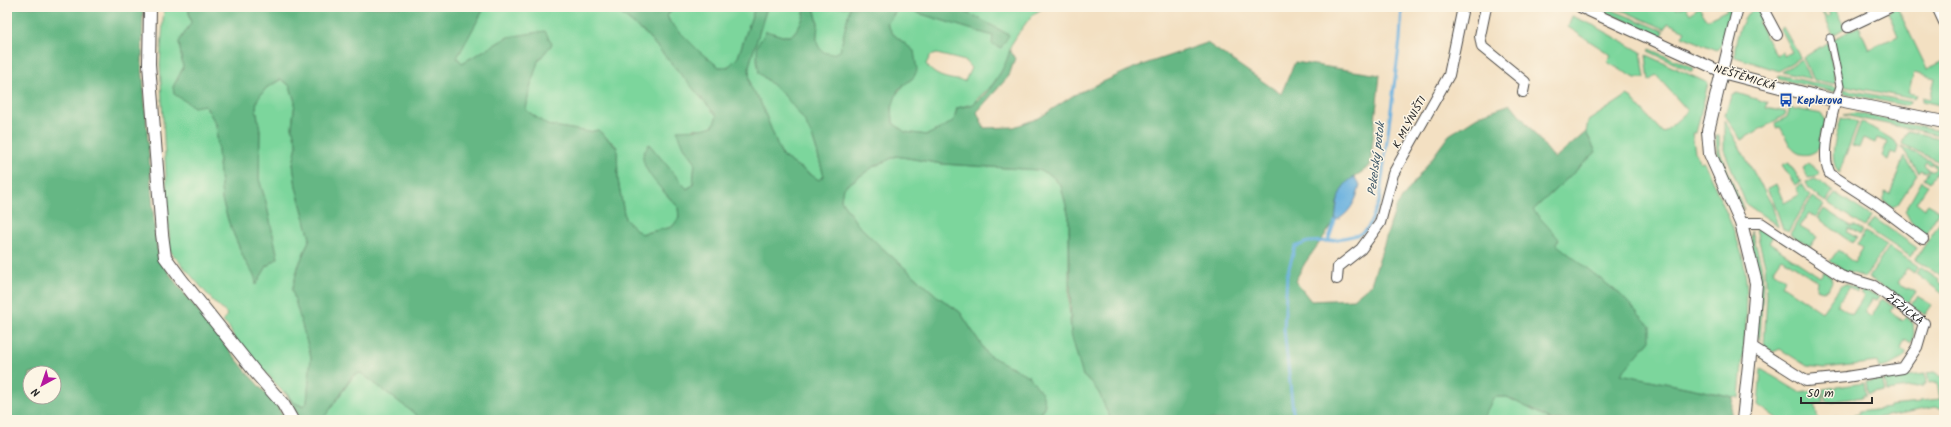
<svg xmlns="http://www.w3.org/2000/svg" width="1951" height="427" font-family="Kalam,sans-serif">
	<rect width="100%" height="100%" fill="#fcf5e5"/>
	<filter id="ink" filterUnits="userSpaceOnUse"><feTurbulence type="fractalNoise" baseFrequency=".025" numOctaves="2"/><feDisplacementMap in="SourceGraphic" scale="8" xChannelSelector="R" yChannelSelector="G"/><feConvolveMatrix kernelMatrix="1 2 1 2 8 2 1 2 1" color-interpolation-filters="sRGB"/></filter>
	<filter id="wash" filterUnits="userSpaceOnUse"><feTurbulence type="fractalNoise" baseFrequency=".012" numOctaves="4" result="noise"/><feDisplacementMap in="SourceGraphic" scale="16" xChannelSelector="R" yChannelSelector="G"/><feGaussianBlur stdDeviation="0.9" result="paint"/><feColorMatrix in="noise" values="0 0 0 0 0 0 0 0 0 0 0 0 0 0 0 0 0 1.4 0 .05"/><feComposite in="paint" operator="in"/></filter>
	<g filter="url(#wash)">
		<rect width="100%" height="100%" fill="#f3e0c2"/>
		<g fill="#7cd69c" stroke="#548064" fill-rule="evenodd">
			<polygon points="164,7 188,7 191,23 179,42 183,68 173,87 205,105 216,124 222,200 229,223 245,261 255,277 256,284 267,266 278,258 266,202 259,179 260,130 256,108 257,100 266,88 282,79 290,86 295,102 292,127 297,145 293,164 296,187 310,238 298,267 311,357 307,403 302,406 293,402 235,340 229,327 223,322 227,314 214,302 170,251 160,64"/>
			<polygon points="485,7 612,7 646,34 717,116 713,126 702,129 693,128 684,147 695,161 693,185 686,189 649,144 660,188 678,207 679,218 672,227 640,234 625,219 618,180 617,147 598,130 589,132 547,125 526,110 529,91 538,61 552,44 508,37 462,63 457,57"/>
			<path d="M674 7H755L738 57C733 63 728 69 719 67 706 63 680 33 670 22L667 16Z"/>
			<path d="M767 7H805C805 18 798 29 791 36H782L773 33 759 73C775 87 794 102 805 120 814 137 818 157 824 176L819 180 782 156 760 101 750 86 749 66Z"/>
			<path d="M814 7H850L840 52C831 56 819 54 817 42 816 36 818 29 818 23 817 18 815 12 814 7Z"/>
			<path d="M899 7 993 36 1009 35 980 19 954 7H1046L1047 9 1045 7 1032 15 1020 31 1011 45 1006 65 992 85 972 104 957 108 954 120 944 127 927 135 905 132 893 123C891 98 894 93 914 77V51L893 34 887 24ZM937 54 965 61 971 68 965 81C949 79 935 78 926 64L930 56Z"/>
			<polygon points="1594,7 1605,7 1664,31 1662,36"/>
			<path d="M1614 7H1675L1676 9 1686 7 1690 14 1699 7 1707 20 1727 10 1726 7H1731C1730 21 1727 40 1717 50L1682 36 1685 31 1668 23 1665 29Z"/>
			<path d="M1757 7 1764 18 1758 22 1776 55 1782 52 1784 56 1792 52 1780 29 1783 27 1800 57 1779 71 1735 57C1733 44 1743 11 1757 7Z"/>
			<polygon points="1826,7 1834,7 1845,28 1833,35 1822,12 1823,11 1827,17 1830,15"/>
			<polygon points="1897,7 1927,69 1944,61 1944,106 1922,101 1922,97 1930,99 1935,78 1914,73 1908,93 1917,95 1914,99 1842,85 1832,40 1859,26 1869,49 1898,36 1888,12"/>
			<polygon points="1572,16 1595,26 1641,52 1645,78 1635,78 1607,62 1611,55 1568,27"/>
			<polygon points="1828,42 1836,84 1814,80 1803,58"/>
			<polygon points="1650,49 1694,68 1692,72 1648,51"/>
			<path d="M1646 55 1708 83 1696 133H1692L1695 152 1700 163 1704 162C1717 193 1733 223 1742 255 1753 298 1742 354 1739 398L1620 374 1650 340 1621 295 1555 244 1533 210 1596 152 1586 132 1588 121 1628 95 1663 133 1688 111 1656 75 1649 81Z"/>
			<polygon points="1801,59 1811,79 1782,72"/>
			<polygon points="1779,75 1837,88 1836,92 1778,79"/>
			<polygon points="1844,89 1911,102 1907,106 1844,93"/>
			<polygon points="1737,93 1768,103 1766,108 1786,112 1785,115 1741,140 1725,115 1731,96"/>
			<path d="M1790 108 1822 114 1825 122V130L1821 129 1819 141 1823 143C1816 155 1801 160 1791 147 1787 141 1784 133 1780 127L1776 128 1775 123 1787 117Z"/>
			<polygon points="1856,113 1944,132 1944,136 1844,115"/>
			<path d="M1841 118 1858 122 1839 173C1827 158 1837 135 1841 118Z"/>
			<polygon points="1724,121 1725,121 1772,205 1778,226 1746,204 1724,150"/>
			<polygon points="1861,121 1895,141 1898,147 1896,154 1891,152 1888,160 1882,156 1887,142 1877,138 1875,143 1863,138 1859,148 1852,146"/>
			<polygon points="1907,131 1944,139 1944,164 1902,144"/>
			<path d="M1716 136H1719L1720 152 1744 210C1730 198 1715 154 1716 136Z"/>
			<polygon points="1901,146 1933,162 1931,165 1926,162 1924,165 1929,169 1926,172 1921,170 1919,173"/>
			<polygon points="896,156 942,164 1039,170 1052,176 1061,186 1069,217 1069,306 1071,334 1083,376 1092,383 1099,393 1111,420 1039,420 1045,404 1013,367 999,362 988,355 960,312 937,296 880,246 857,224 841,200 842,189 873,167"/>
			<polygon points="1904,156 1917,175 1898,204 1892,208 1884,201 1884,192 1890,194"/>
			<polygon points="1789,162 1801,182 1795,185 1782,165"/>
			<polygon points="1809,163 1820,173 1816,177 1808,178 1803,168"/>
			<polygon points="1934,163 1944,169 1944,179 1936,173 1930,182 1924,178 1930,169 1933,171 1936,168 1933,165"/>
			<path d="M1815 179 1833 191 1826 202C1818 197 1809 192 1806 182Z"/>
			<polygon points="1922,181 1928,185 1916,203 1924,209 1928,204 1940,211 1925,234 1911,222 1905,211"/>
			<polygon points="1776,184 1784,203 1799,195 1796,188 1802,184 1810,196 1788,232 1783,229 1774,203 1767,189"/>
			<polygon points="1835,193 1871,216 1865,227 1828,203"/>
			<polygon points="1812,197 1824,205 1816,217 1809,213 1800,227 1817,237 1810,247 1790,234"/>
			<polygon points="1824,209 1851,226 1855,226 1863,231 1860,235 1849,228 1847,232 1857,238 1854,242 1845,238 1818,218"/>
			<polygon points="1944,216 1944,278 1915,260"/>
			<polygon points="1874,218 1917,248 1911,257 1867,228"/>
			<path d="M1756 229 1773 236 1769 243 1820 277 1824 271 1831 277 1832 282 1828 289 1823 291 1816 289 1817 281 1782 258 1773 271 1785 279 1781 285 1822 312 1840 287 1845 284 1858 288 1857 292 1849 287 1837 305 1852 315 1864 296 1860 293 1862 290 1879 296 1876 300 1873 298 1864 312 1871 317 1880 303 1878 302 1882 299 1894 307 1891 311 1902 321 1906 317 1913 323 1914 334 1911 344 1905 340 1901 349 1906 353C1899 363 1891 366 1879 368L1877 362 1825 368 1807 366 1780 349 1773 352 1764 346 1767 295 1765 265Z"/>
			<polygon points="1752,231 1761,264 1763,282 1760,342 1756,331 1751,238"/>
			<polygon points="1865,232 1887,245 1865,277 1845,271 1830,261 1838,250 1854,263 1863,248 1858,244"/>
			<polygon points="1889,247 1918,266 1914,273 1907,268 1898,283 1916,292 1908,303 1868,278"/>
			<polygon points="1920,267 1939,280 1938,282 1944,286 1943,294 1916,274"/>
			<polygon points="1917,296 1932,305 1925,315 1911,305"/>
			<polygon points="1761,369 1799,392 1821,389 1824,403 1815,404 1818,420 1779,420 1758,405"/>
			<polygon points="1934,372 1944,378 1944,411 1936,407 1866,420 1826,420 1838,416 1839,418 1859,414 1859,412 1889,408 1889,406 1920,403 1920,401 1940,399 1937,382 1929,383 1927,373"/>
			<polygon points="361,373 422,419 423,420 321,420 327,414 354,375"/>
			<polygon points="1925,374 1926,384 1923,384 1923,386 1886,391 1884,379"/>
			<polygon points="1881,379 1884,391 1868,394 1866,382"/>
			<polygon points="1864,383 1866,395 1862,395 1863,397 1826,402 1823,389"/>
			<polygon points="1494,397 1507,397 1552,420 1482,420"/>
		</g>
		<g fill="#65b784" stroke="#487158" fill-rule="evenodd">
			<path d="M7 7H143L142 64 155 235 159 259 176 283 250 376 278 407 285 420H7ZM30 373H54V397H30Z"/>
			<path d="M188 7H485L457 58 462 63 508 37 545 31 552 44 538 61 529 91 526 110 547 125 589 132 598 130 617 148 618 180 625 219 641 234 672 227 679 218 678 207C668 195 641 172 643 155 644 152 647 147 649 144L687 189 693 185 695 161 684 147 677 130 702 129 713 126 717 116 646 34 612 7H634L636 9 637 7H674L667 16 670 22 700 52 719 67H728L738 57 755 7H767L749 66 750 86 760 101 782 156 819 180 824 176 814 141 804 120 785 96 759 73 757 60V46L766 31 782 36H791C798 29 805 18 805 7H814C815 12 817 18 818 23 818 29 816 36 817 42 820 54 831 56 840 51L850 7H954L980 19 1009 35 1001 48 992 44 993 36 898 7 887 24 893 34 914 51 917 70 914 77 898 90 892 107 893 123 905 132 927 135 944 127 954 120 957 108C962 107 969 106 973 104 990 93 1005 69 1010 50L1015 58 1009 76 977 112 984 128 1014 127 1039 118 1074 95 1136 67 1207 43 1281 94 1295 62 1380 75 1370 166 1349 181 1337 202 1335 221 1305 263 1295 281 1311 301 1353 299 1371 284 1396 207 1449 135 1482 114 1511 104 1555 159 1586 132 1596 152 1533 210 1559 239 1556 244 1621 295 1650 326V340L1621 374 1733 397 1730 420H1552L1507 397H1494L1482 420H1111L1099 393 1092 383 1083 376 1071 334 1069 217 1061 186 1052 176 1039 170 942 164 896 156 873 167 843 188 841 200 857 224 880 246 937 296 960 312 988 355 1029 376 1042 393 1045 404 1039 420H423L361 373 353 375 327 414 321 420H300L285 391 293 402 302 406 307 403 311 357 292 290 298 267 310 238 296 187 293 164 297 145 292 127 295 102 290 86 281 79 266 88 257 100 256 108 260 130 259 179 266 202 278 258 267 266 256 285 255 277 245 261 229 223 222 200 216 124 205 105 194 107 174 94 173 87 183 68 179 42 191 23Z"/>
		</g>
		<path fill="#67b0df" stroke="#496e85" d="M1354 177 1360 185C1357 200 1349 215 1335 221 1337 204 1337 187 1354 177Z"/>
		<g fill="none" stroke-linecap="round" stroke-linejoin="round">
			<g stroke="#67b0df" stroke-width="3">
				<polyline points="1328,241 1335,221"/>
				<polyline points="1294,420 1284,329 1287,275 1295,247 1308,242 1328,241 1358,235 1368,228 1379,202 1400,40 1402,7"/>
			</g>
		</g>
	</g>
	<g filter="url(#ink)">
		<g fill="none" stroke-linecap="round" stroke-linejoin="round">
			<g stroke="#494642" stroke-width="9">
				<polyline id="pedestrian" points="1830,38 1840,86 1836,99"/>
			</g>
			<g stroke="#494642" stroke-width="12">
				<g id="minor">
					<polyline points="1486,7 1480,36 1482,47 1525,82 1523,92"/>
					<polyline points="1580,7 1722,72 1738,7"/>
					<polyline points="1762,7 1777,35"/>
					<polyline points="1937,7 1944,22"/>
					<polyline points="1848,27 1890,7"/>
					<path d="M1836 99C1831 119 1820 156 1830 174L1875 203 1923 239"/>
					<path id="s1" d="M1741 223H1761L1841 276 1874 286 1924 323 1917 347 1903 368 1846 377 1806 381 1751 346"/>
					<polyline points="1337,279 1338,267 1361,249 1380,223 1393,174 1449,75 1463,7"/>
				</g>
			</g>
			<g stroke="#494642" stroke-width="14">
				<g id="tertiary">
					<polyline points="150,7 149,64 162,234 165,257 181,279 255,372 283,404 292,420"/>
					<polyline points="1743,420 1751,346 1756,283 1741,223 1710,154 1708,131 1722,72 1819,97 1944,122"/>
				</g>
			</g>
			<use href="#pedestrian" stroke="#fff" stroke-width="7"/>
			<use href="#minor" stroke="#fff" stroke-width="10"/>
			<use href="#tertiary" stroke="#fff" stroke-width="12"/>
		</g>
	</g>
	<defs>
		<g id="bus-bare" transform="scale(1.08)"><path d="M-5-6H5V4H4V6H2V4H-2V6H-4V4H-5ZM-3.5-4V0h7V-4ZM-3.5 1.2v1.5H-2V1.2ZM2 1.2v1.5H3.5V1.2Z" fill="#1a4fb4" stroke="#fcf5e5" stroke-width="2.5" paint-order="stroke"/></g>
	</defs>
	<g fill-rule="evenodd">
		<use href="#bus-bare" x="1786" y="100"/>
	</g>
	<g text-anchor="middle" stroke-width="3" stroke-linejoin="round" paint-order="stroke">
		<g font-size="11" fill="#2b2b2b" stroke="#fcf5e5">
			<text transform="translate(1745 77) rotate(17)" y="4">NEŠTĚMICKÁ</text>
			<text transform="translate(1409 122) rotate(-61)" y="4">K MLÝNIŠTI</text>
			<text dy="4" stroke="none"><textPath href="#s1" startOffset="189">ŽEŽICKÁ</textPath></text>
		</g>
		<g font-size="11" font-weight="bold" fill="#164399" stroke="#fcf5e5" text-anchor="start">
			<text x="1797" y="104">Keplerova</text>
		</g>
		<g font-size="12" font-style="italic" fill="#405a6a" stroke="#fcf5e5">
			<text transform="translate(1376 159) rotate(-83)" y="4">Pekelský potok</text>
		</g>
	</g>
	<rect width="1951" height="427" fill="none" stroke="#fcf5e5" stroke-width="24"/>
	<g transform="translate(42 385) rotate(220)"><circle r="19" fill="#fcf5e5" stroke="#a8a49b"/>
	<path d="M0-3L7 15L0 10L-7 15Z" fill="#b5179e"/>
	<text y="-6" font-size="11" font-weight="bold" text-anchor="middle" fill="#2b2b2b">N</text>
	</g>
	<path d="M1801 397v6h71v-6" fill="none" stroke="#2b2b2b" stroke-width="2"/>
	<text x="1807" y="397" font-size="12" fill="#2b2b2b" stroke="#fcf5e5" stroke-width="3" paint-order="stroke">50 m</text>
</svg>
